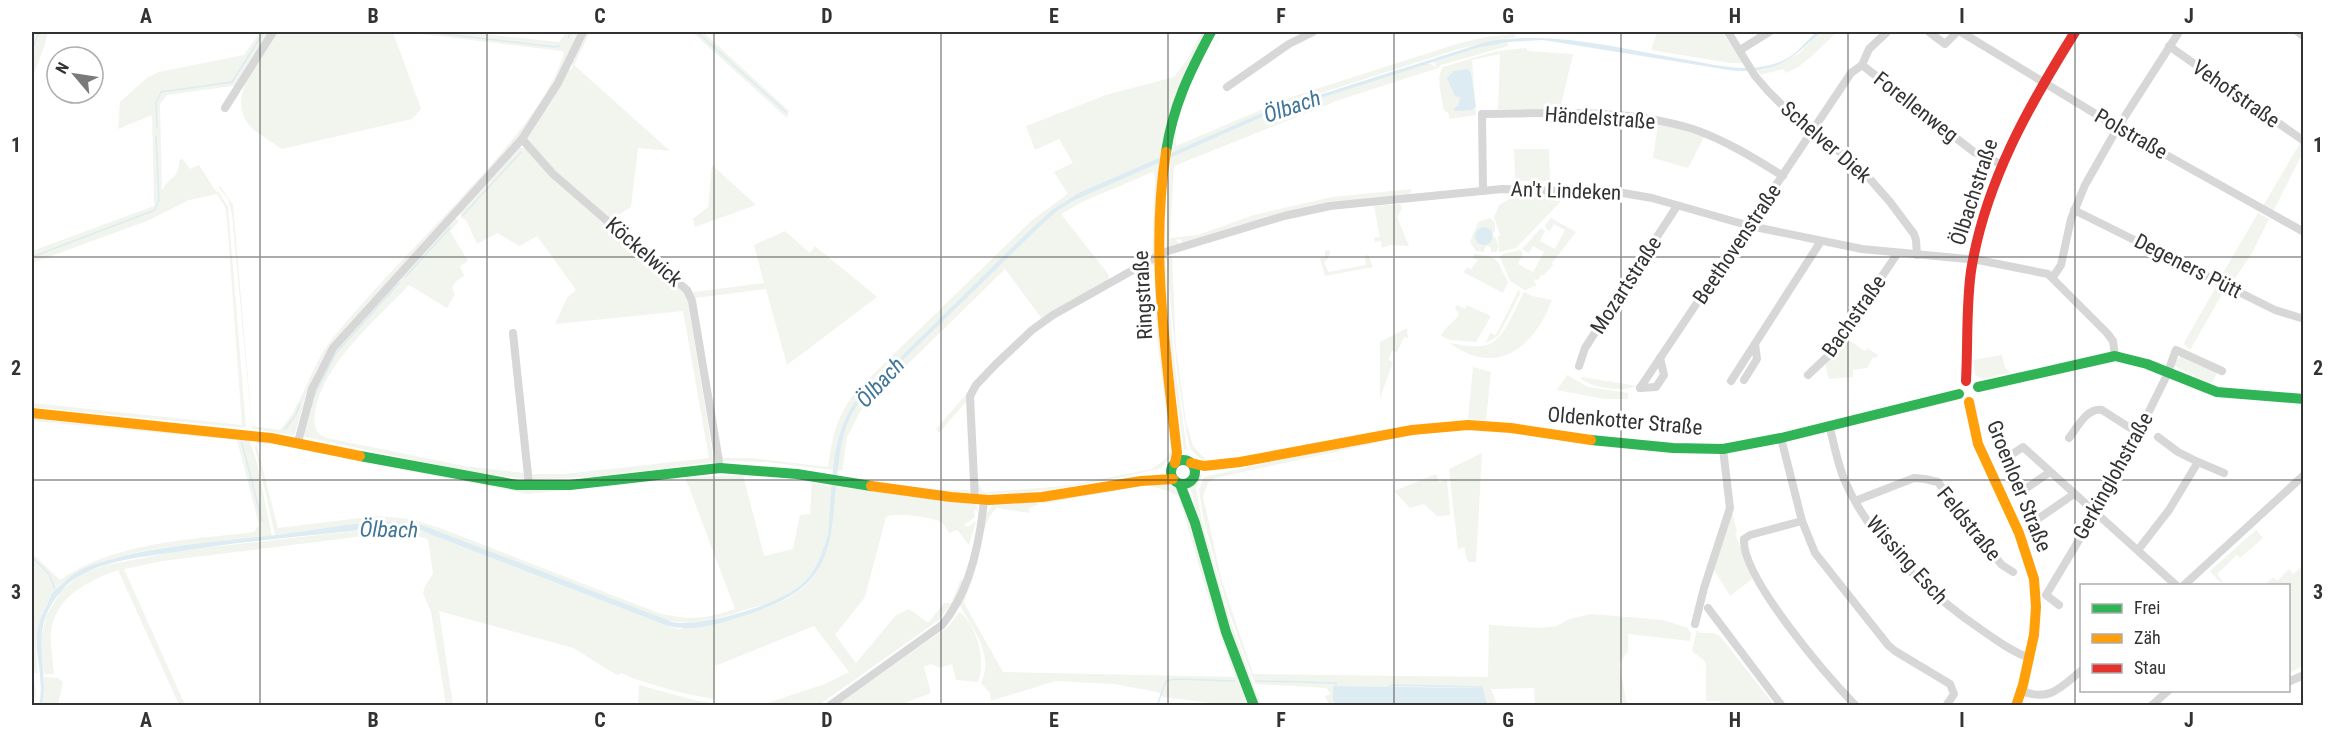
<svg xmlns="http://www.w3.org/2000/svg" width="2335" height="737" font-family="'Roboto Condensed',sans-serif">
	<rect width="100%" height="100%" fill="#fff"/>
	<g fill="#f1f5ed">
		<polygon points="33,32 48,32 44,47 32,79"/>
		<path d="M260 32H272L239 85 167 95 160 104 162 191C168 176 179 180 179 161L182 158 190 169 199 165 217 193 218 191 228 207 246 428 32 407V403L242 425 227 219 225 207 217 194 189 200 147 221 32 263V251L154 206 152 115 118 129 120 102 148 77 159 72 244 55Z"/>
		<path d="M277 32H393L421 109 412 119 282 149C273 143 263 137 254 130 221 101 260 59 277 32Z"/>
		<path d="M405 32H464L559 42 566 32H580L550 89 516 142 331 346 317 369 306 394 295 434 293 435 252 429 232 214 228 199 219 188 220 186 233 205 252 426 280 430C302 407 310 367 332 339 372 290 418 244 461 198 496 160 549 103 564 53L562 51Z"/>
		<polygon points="586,32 590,32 574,65 670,151 638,148 631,207 609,221 553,173 527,140 527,136 567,69 571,70 573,66 570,63"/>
		<polygon points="692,32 703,32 789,111 787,118"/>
		<path d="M1202 32H1207L1175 98 1157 251 1152 257 1155 177 1153 172 1084 201 1061 214 1109 275 1108 280 1058 310 973 387 972 493 935 490H970L966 404 965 403 939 433 936 429 995 361 1042 319 1005 269 861 410 847 437 842 471 766 462 722 461 693 292 764 283 754 245 785 231 810 253 815 246 877 297 787 365 766 289 695 298 723 458H752L828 467C833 434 837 413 860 387L1032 220 1068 194 1054 172 1073 163 1059 139 1035 150 1026 126 1106 95 1174 77 1187 60Z"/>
		<path d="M1222 32C1219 41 1209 52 1204 63 1194 81 1173 126 1176 146L1294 96 1460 43 1486 37 1514 34 1517 37 1462 48 1283 105 1172 152C1180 107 1199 69 1222 32Z"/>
		<polygon points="1657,32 1722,32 1743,63 1730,63 1651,50"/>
		<polygon points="1821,32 1837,32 1812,56 1798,67 1786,73 1783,69 1760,75 1757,70 1764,70 1798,54"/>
		<polygon points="1508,42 1508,46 1441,65 1438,68 1339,100 1174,166 1170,238 1198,235 1254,215 1332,197 1412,189 1409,195 1326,204 1183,244 1180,239 1176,240 1180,245 1166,248 1167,193 1171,157 1262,117 1426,64 1431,64 1437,68 1434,62 1477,48"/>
		<path d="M1526 48 1528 51 1573 54 1560 109H1498L1500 54 1472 60 1476 115 1450 119 1448 113 1444 110C1442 97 1435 78 1443 67L1497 51Z"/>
		<polygon points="1658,123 1704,137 1688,168 1653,158"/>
		<polygon points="2300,143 2303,145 2303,152 2273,212 2263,206"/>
		<polygon points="519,147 527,149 687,295 714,462 588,477 532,480 531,478 518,354 532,474 565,474 709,458 683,311 555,324 567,298 576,290 537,236 520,246 497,233 477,244 466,220 461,218 461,211"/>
		<polygon points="1514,149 1549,149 1550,181 1515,181"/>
		<polygon points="712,165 756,205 695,227 693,219 708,207"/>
		<polygon points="1519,194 1560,195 1562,200 1516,248 1499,252 1498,237 1500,235 1494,217 1499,205"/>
		<polygon points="1400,204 1402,208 1397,217 1409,246 1390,245 1382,248 1381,241 1375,242 1374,238 1380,237 1374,206"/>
		<polygon points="2258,213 2269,219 2252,253 2231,284 2220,278"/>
		<path d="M455 218 459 221 450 231 468 261 460 266 464 276 455 282 452 288 455 294 447 308 409 285C376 320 322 364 315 413 313 426 315 434 327 438L464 466 524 473 509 334H511L526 479 471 472 305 437 303 434 310 399 333 352Z"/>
		<polygon points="1490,218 1495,223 1495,231 1492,233 1484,228 1481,244 1488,243 1494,237 1496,238 1498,246 1497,252 1491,252 1491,248 1488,246 1485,247 1484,252 1476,251 1470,242 1478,222"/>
		<polygon points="1551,218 1576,232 1552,263 1553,265 1543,276 1542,274 1538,280 1535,279 1534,282 1537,285 1525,290 1510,281 1500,257 1502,254 1520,250 1523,253 1518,264 1533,272 1544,252 1533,246 1529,253 1522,249 1541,228 1545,231 1540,241 1555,249 1565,230 1554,224 1550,231 1546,229 1545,225"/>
		<polygon points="1330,250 1330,255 1324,263 1329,272 1366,265 1365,256 1368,255 1373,267 1325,276 1320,258 1325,257 1325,251"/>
		<path d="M1474 254C1503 257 1495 260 1508 282L1503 293 1463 272 1468 267 1470 270 1478 260 1473 258Z"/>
		<polygon points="1172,256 1176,348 1186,422 1193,446 1206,460 1202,460 1190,449 1186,430 1177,370 1166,257"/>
		<path d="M1155 262 1165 376 1175 451 1161 468 1124 477 1048 490 1018 493 980 494C971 483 974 462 973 449 972 433 968 413 971 398 974 386 985 377 993 368 1029 331 1071 305 1117 280L1041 327 1000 363 976 390 972 405 977 480 982 491 986 492 1066 486 1152 469 1167 458 1171 450 1157 338 1154 265H1147L1122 279C1129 271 1144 264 1155 262Z"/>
		<polygon points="1165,263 1167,276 1175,367 1187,449 1184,450 1167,329"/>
		<polygon points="2217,285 2225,289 2190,350 2184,344 2185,341"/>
		<polygon points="1519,289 1520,294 1498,336 1486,343 1490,333 1496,335"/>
		<path d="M1524 292 1532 296 1552 300C1535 347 1496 378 1450 343 1461 345 1476 348 1487 345 1504 341 1516 306 1524 292Z"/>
		<path d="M1457 305 1465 309 1467 305 1491 316 1476 342 1450 340 1441 336C1445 326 1454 324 1459 314L1455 308Z"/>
		<polygon points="1407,328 1408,338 1404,337 1397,352 1392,351 1388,360 1393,362 1380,398 1380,342"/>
		<polygon points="1844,337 1865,351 1867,348 1878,355 1876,358 1873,357 1867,368 1853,370 1853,377 1829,379 1825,363"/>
		<polygon points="2002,355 2005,367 2010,373 1982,379 1975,375 1973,360"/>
		<polygon points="2182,355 2218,371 2211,384 2172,365"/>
		<polygon points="1473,367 1491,372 1486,420 1468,419"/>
		<polygon points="1567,375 1588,387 1628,393 1628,399 1604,399 1557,390"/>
		<path d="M1582 377 1637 386C1624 392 1595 389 1581 379Z"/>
		<path d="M32 416 249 439 257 463 272 536C208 545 101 543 54 590 52 593 49 599 48 602 35 625 35 648 38 673H33L36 694 32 706V553L60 580C115 542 189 540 254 532L259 525 237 440 32 421Z"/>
		<path d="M257 441 473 482H631L632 483 528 494 279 445 256 443 278 528 377 516 411 519 440 528 661 614C690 620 707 619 735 609L685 477 743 475 764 556 793 549 800 515 810 514 812 482 828 486 829 481 833 482C830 520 829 566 794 590 778 602 757 606 739 612 706 622 688 627 654 617L422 525C377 516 320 530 275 535L255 447Z"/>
		<polygon points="1376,442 1381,442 1215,478 1208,483 1203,496 1221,578 1253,674 1488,677 1489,625 1539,628 1557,626 1569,619 1592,614 1663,620 1688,628 1691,634 1690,641 1628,634 1628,651 1619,664 1627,705 1581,705 1580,703 1573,706 1535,705 1534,688 1491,689 1497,705 1487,706 1483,688 1333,686 1333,700 1336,705 1329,705 1325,696 1330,694 1327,688 1255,684 1227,606 1203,517 1199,490 1204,477 1287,458"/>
		<polygon points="1482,453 1476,562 1468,562 1464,547 1458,549 1449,469"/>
		<polygon points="1203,474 1196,488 1202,521 1230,620 1261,705 1257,705 1249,686 1201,536 1191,489 1197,478"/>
		<polygon points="1436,474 1439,482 1447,479 1450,515 1437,516 1424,504 1410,508 1394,491"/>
		<path d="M1171 481 1179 487 1249 704 1227 705 1163 697 1158 692 1114 684 1055 681 991 701 990 693 981 683C995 654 972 629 960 605L986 514 993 504 1036 502 1038 505 1029 508 1030 513 997 508C980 522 982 551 975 571 972 582 967 592 964 603L1003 672 1235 677 1214 617 1179 497 1169 491 1146 485 1041 504 1043 501Z"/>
		<path d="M837 482 973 503 977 506 978 511 974 510 975 517 964 525 968 527 976 521 969 545 957 530 949 533C947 529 945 525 941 522 933 517 893 512 886 517L865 597 835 635 856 663 896 615 909 609 928 623 944 603H951L961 579 963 581 958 596 945 616 947 608 940 619 819 705H761L825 684 849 672 814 626 715 666V699C683 694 651 686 621 673L618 675C602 667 589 657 573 648L439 611 453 705H446L431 612 423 593 425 586 433 574 428 539 408 534H380L163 561 124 569 185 705H179L118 570C88 581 56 596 51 631 50 645 53 661 54 674H44L40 641 46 616 61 591 83 573 107 565 184 550 390 527H405L428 533 668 626 680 629C725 618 796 612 819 568 833 542 834 510 837 482Z"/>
		<polygon points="1732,512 1737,532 1735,533 1752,579 1730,596 1713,568"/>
		<polygon points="2256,530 2263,538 2240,558 2237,555 2217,574 2222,581 2221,583 2210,571"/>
		<polygon points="2303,566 2303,666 2289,673 2288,586 2265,585 2273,577 2277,581 2289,569 2293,574"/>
		<path d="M959 612C976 622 987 662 978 682L956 680 952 664 940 668 931 664 924 667 931 693 900 705H837L949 626Z"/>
		<path d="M1697 630 1700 633H1714L1720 636 1774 705H1720V701H1706V663C1702 657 1697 656 1692 651Z"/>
		<polygon points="44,677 58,678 63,682 58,705 42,706"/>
		<polygon points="639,685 694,700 724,705 638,705"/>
	</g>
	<g fill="#ddebf3">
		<path d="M1816 32H1821C1791 60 1773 75 1729 70L1543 40 1508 42 1477 48 1262 117 1075 200 1058 210 1039 227 859 403C844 423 841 444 838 468 830 547 836 586 749 614 722 623 697 632 668 626L417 529 390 527C317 535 242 541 169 553 140 557 106 561 81 575 67 582 57 595 50 607 32 638 49 672 42 705L39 706C47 668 24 644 48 603 49 600 51 593 54 591 63 582 75 572 87 567 147 545 213 543 276 535 321 530 377 516 422 525L672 622C702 628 783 604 804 582 817 569 824 550 828 532 833 489 829 439 855 402L1028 232 1052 210 1079 193 1262 113 1486 42C1552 30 1617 48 1682 59 1712 64 1747 74 1777 63 1793 58 1805 43 1816 32Z"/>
		<polygon points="1467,69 1471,73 1476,107 1471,110 1456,111 1454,109 1459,104 1460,97 1455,96 1447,78 1454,71"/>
		<circle cx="1484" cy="236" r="9"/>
		<polygon points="1333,686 1483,688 1487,705 1336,705 1333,700"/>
	</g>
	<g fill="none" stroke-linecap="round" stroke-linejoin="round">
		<g stroke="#ddebf3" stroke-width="1.5">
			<polyline points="429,32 555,47 560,46"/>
			<polyline points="697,32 786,112"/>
			<polyline points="568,38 571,32"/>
			<polyline points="32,50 39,32"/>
			<polyline points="157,127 156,103 161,92 232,82 264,32"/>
			<polyline points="463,215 521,152"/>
			<polyline points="32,257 155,210 159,200 156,137"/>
			<polyline points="405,277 450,228"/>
			<polyline points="314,396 336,353 399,283"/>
			<polyline points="311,407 313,401"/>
			<polyline points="285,429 295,416 300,404"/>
			<polyline points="242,443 262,521"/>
			<polyline points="32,557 49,574 55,589"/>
			<polyline points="1256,681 1336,683 1336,686"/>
			<polyline points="1387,688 1392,685 1482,687"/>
			<polyline points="1157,706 1166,681 1177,679 1235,681"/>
		</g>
		<g stroke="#d7d7d7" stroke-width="8">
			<polyline points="1728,32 1755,76 1768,91 1786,109 1862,170 1890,202 1914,234 1916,240 1917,255"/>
			<polyline points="1929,32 1945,44 1957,32"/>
			<polyline points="1961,32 2127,133 2304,232"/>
			<polyline points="2298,32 2304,37"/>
			<polyline points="2169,46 2304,141"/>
			<polyline points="1740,50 1769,32"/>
			<polyline points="1862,65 1974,152 2001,164"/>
			<polyline points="1227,87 1289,44 1313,32"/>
			<polyline points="225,108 273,32"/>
			<polyline points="522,139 553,174 687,290 692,301 720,468"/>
			<path d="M1483 191 1482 114C1552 113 1626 108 1693 129 1725 140 1754 158 1783 176"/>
			<polyline points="2074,210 2275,310 2304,319"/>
			<polyline points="2053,277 2061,265 2071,219 2085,185 2118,127 2179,32"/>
			<polyline points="513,333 529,485"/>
			<polyline points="1579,366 1585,348 1677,206"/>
			<polyline points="1808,375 1829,355 1897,254"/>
			<polyline points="1744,380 1757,359 1755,344"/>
			<polyline points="1731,381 1821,241"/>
			<polyline points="1640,388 1851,73 1862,65 1869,49 1887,32"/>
			<polyline points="1640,388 1656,387 1664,375 1660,358"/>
			<path d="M1829 425C1834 443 1837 462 1844 479 1870 541 1931 596 1986 633 1999 642 2014 653 2030 658"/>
			<polyline points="1781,438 1802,521 1815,553 1888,645 1895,651 1950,684 1954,694 1946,706"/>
			<path d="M2069 438C2077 428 2087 407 2102 410L2138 433"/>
			<polyline points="298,442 312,389 333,348 522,139 558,83 583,32"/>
			<polyline points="2008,457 2023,447 2177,586"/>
			<polyline points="2198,462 2224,473"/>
			<polyline points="2018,494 2050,472"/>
			<polyline points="975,500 970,396 976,385 995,365 1032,330 1053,315 1165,252 1284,216 1330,206 1502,189 1623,193 1652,198 1750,226 1862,249 1978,260 2048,274 2107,333 2113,341 2115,356"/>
			<polyline points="1855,501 1914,478 1925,479 1938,482 1973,529 1978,539 1984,544 2002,565 2013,572"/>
			<path d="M1802 521 1750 535 1744 539C1741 577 1828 677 1856 706"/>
			<polyline points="2029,525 2074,494"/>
			<polyline points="2138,550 2169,510 2198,462 2178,452 2158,437"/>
			<polyline points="2183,586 2304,475"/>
			<polyline points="2059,605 2046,595 2115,480 2166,377 2176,350 2222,371"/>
			<polyline points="1708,608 1782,706"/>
			<polyline points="1695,624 1704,588 1730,508 1723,449"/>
			<polyline points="2288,682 2304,675"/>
			<path d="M2020 690C2049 703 2060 688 2082 670"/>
			<path d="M829 706 942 625C970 592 980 542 984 500"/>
			<polyline points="2151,706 2169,690"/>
		</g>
		<g stroke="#30b455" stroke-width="10">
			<path d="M1166 152C1173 106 1189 73 1211 32"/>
			<polyline points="1978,387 2115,356 2147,364 2217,392 2304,399"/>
			<polyline points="1591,440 1673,448 1723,449 1781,438 1959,394"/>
			<polyline points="360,456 517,485 570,485 720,468 797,474 871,486"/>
			<circle cx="1183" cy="472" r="12"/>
			<polyline points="1180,484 1195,523 1226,632 1254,706"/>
		</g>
		<g stroke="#ff9f0a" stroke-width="10">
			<path d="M1166 152C1150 252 1166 353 1177 453L1175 463"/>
			<polyline points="1969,402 1978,444 2019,533 2034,579 2036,607 2034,635 2023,685 2016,706"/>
			<polyline points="32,413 271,438 360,456"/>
			<polyline points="1191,463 1204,466 1240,462 1412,430 1468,425 1511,428 1591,440"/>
			<polyline points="871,486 951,497 989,500 1042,497 1141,481 1173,479"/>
		</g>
		<path stroke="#e5322d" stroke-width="10" d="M1966 381C1968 344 1966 307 1971 271 1985 183 2028 107 2075 32"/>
	</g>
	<path fill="none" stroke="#333" stroke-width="1.5" stroke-opacity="0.55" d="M260 32V706M487 32V706M714 32V706M941 32V706M1168 32V706M1394 32V706M1621 32V706M1848 32V706M2075 32V706M32 257H2304M32 480H2304"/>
	<g text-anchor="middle" stroke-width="6" stroke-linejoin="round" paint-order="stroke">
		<g font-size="21" fill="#333" stroke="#fff">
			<text transform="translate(2236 94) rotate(35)" y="7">Vehofstraße</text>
			<text transform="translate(1916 107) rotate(38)" y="7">Forellenweg</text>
			<text transform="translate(1600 118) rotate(4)" y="7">Händelstraße</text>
			<text transform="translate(2131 134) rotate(30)" y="7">Polstraße</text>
			<text transform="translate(1826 142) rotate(41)" y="7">Schelver Diek</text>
			<text transform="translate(1566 191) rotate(2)" y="7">An't Lindeken</text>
			<text transform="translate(1974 192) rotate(-72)" y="7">Ölbachstraße</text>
			<text transform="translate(1737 244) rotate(-56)" y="7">Beethovenstraße</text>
			<text transform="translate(644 252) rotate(41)" y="7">Köckelwick</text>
			<text transform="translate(2188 266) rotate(27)" y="7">Degeners Pütt</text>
			<text transform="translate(1626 285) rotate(-57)" y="7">Mozartstraße</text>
			<text transform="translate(1143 295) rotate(-93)" y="7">Ringstraße</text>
			<text transform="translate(1854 316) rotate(-55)" y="7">Bachstraße</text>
			<text transform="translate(1625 421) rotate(5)" y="7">Oldenkotter Straße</text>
			<text transform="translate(2113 476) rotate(-61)" y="7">Gerkinglohstraße</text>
			<text transform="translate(2019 486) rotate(68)" y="7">Groenloer Straße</text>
			<text transform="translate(1969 524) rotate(51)" y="7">Feldstraße</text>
			<text transform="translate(1907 560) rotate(48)" y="7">Wissing Esch</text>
		</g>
		<g font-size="22" font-style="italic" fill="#3f7597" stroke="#fff">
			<text transform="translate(1292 106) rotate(-19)" y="8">Ölbach</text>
			<text transform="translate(880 382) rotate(-47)" y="8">Ölbach</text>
			<text transform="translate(389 529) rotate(1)" y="8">Ölbach</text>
		</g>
	</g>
	<rect width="2335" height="737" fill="none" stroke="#ffffff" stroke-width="66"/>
	<rect x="2080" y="584" width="210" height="108" fill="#ffffff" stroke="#adadad" stroke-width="1.5"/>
	<rect x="2092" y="604" width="30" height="9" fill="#30b455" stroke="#adadad" stroke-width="1.5"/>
	<text x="2134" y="614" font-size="18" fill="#333333">Frei</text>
	<rect x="2092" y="634" width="30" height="9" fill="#ff9f0a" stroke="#adadad" stroke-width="1.5"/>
	<text x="2134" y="644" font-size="18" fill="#333333">Zäh</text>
	<rect x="2092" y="664" width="30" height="9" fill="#e5322d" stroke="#adadad" stroke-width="1.5"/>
	<text x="2134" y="674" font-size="18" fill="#333333">Stau</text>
	<g transform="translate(75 75) rotate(299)"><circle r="28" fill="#ffffff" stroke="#adadad" stroke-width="1.5"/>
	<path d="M0-4.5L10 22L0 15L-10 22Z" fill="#7a7a7a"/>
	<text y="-9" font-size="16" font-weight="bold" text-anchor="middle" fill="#333333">N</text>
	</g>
	<rect x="33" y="33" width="2269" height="671" fill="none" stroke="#333" stroke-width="2"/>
	<g font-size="20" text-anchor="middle" font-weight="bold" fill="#333">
		<text x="146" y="23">A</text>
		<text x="373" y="23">B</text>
		<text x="600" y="23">C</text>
		<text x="827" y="23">D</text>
		<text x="1054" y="23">E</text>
		<text x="1281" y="23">F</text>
		<text x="1508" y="23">G</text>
		<text x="1735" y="23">H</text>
		<text x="1962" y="23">I</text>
		<text x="2189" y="23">J</text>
		<text x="16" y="152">1</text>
		<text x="2318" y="152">1</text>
		<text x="16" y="375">2</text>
		<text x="2318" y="375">2</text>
		<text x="16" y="599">3</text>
		<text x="2318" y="599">3</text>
		<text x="146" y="727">A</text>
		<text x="373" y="727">B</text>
		<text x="600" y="727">C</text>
		<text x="827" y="727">D</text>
		<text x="1054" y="727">E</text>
		<text x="1281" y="727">F</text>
		<text x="1508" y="727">G</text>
		<text x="1735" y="727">H</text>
		<text x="1962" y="727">I</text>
		<text x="2189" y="727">J</text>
	</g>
</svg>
